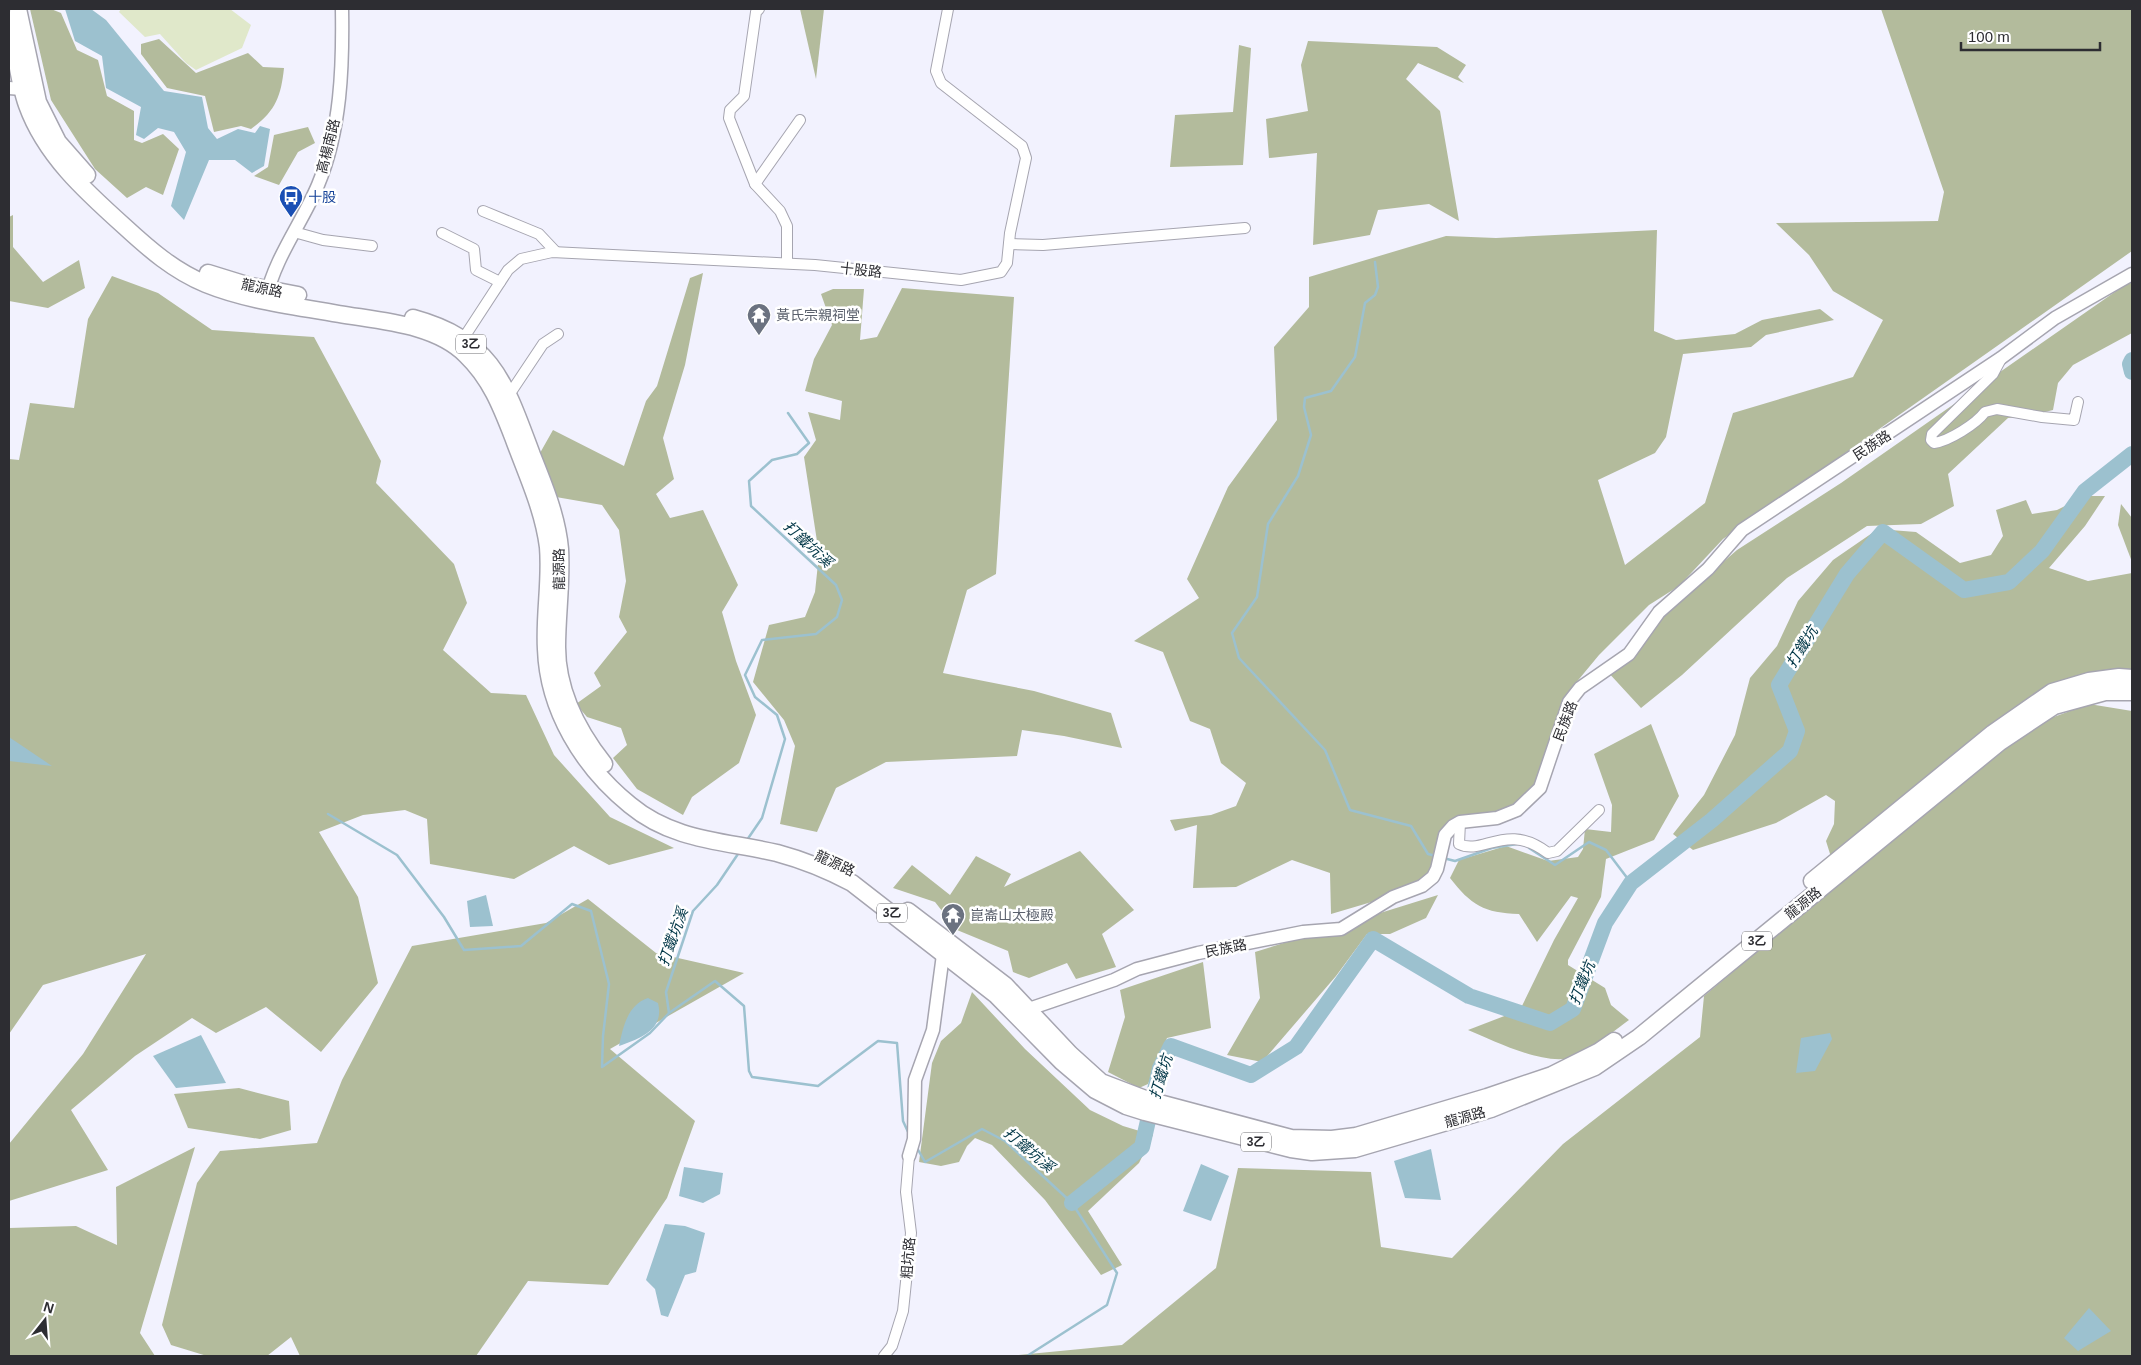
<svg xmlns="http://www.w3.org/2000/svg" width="2141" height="1365" font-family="Arial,'Noto Sans TC',sans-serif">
	<rect width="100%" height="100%" fill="#f2f2fe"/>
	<polygon fill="#e0e8ca" points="121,9 230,9 251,25 242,48 196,70 186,63 160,34 145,37 119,12"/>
	<g fill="#b3bb9c">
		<polygon points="30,9 51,9 61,13 77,50 98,60 107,96 134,111 134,140 142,143 163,134 179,149 163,195 146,187 127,198 95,169 51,100"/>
		<polygon points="800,9 824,9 816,79"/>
		<polygon points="1881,9 2132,9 2132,251 1723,539 1679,586 1649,605 1599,655 1565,696 1552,748 1538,782 1516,808 1451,826 1424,882 1402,893 1331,914 1330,873 1292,860 1236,887 1193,888 1197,825 1175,831 1170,820 1211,815 1236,806 1246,783 1221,763 1210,729 1190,721 1163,652 1134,641 1199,598 1187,579 1228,487 1277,420 1274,347 1309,307 1309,277 1446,236 1496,238 1657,230 1654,331 1676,340 1735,334 1762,320 1820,309 1834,320 1766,335 1751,347 1683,354 1666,437 1655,453 1598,480 1625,565 1705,503 1733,413 1853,377 1883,320 1833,291 1809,255 1776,223 1938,221 1944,192"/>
		<path d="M159 39 196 73 248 53 263 67 284 68C281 97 275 112 251 129L241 126 214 132 205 96 167 88 141 54V44Z"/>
		<polygon points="1308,41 1437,47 1466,65 1458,77 1464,83 1418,63 1406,79 1440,111 1459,221 1429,204 1378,210 1370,235 1313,245 1317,153 1269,158 1266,119 1308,111 1301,65"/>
		<polygon points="1239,45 1251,48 1243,165 1170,167 1175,115 1233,112"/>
		<polygon points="308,127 315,143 298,152 279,185 254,176 268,167 274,135"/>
		<polygon points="13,215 13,247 43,282 79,260 85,288 48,308 9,301 9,217"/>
		<polygon points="703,273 685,365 663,438 674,479 656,494 670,518 703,510 738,585 722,612 736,661 756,715 739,763 692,797 683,815 637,789 613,758 627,745 621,728 587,717 576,704 601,686 594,673 627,632 619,617 626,581 619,530 602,505 556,497 540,453 553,430 624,466 646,401 657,386 690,278"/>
		<polygon points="112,276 158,293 212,330 314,337 381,461 376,483 454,564 467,603 443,650 491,693 526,695 554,755 610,817 674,848 609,865 574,846 514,879 430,864 427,819 405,810 363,815 319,832 358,897 378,983 321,1052 266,1007 216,1033 192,1018 135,1056 71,1110 108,1170 9,1201 9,1144 83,1054 146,954 43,985 9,1034 9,459 19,460 30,403 74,408 88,319"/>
		<polygon points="2132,280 2132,333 2073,365 2058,383 2053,410 2029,416 2008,418 1948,474 1954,506 1921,524 1867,526 1787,578 1682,675 1641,708 1606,670 1668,610 1737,550 1841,483"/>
		<polygon points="902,288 1014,297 996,574 967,590 943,673 1034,691 1111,713 1122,748 1064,736 1022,730 1017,756 886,762 836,788 817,832 780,824 795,746 784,720 753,682 769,625 805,617 815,592 819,554 804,457 816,440 808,412 840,420 842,401 805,391 814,359 832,325 821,294 833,289 864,289 860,340 877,337"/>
		<polygon points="2085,496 2105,496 2085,526 2049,568 2088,581 2132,573 2132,682 2103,679 1831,857 1826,841 1834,824 1835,801 1826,795 1776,823 1693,850 1673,834 1704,795 1735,735 1750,678 1777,646 1798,601 1833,560 1878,529 1916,532 1960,563 1991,555 2003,536 1996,510 2026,500 2032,514 2057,510"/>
		<polygon points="2121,504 2132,518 2132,562 2118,525"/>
		<polygon points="2089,704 2132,711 2132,1356 1007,1356 1122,1345 1216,1268 1238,1168 1371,1172 1381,1247 1452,1258 1563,1144 1700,1037 1704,996 2024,728"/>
		<path d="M1651 724 1679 796 1654 840 1606 859 1601 897 1568 960V965L1605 988 1611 1005 1629 1020C1615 1030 1589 1052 1574 1057 1545 1067 1495 1041 1468 1030L1520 1010 1554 940 1578 898 1571 896 1537 942 1519 914C1484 913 1471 905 1450 878L1459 860 1506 846 1548 861 1578 857 1583 849 1585 829 1611 832 1612 805 1594 754Z"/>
		<polygon points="1080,851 1134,910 1102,934 1116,967 1076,979 1067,963 1029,978 1013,972 1008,951 957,930 935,902 893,888 912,865 950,895 976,856 1011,874 1004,887"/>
		<polygon points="1438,895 1426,918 1390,934 1367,934 1336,976 1262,1062 1227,1055 1260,998 1255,952"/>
		<polygon points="588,899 656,953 744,973 610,1049 695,1121 667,1198 608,1285 528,1281 476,1356 300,1356 291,1337 267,1356 207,1356 171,1345 162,1325 197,1183 220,1151 317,1143 342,1080 412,946 546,923"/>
		<polygon points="1203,962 1211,1028 1167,1038 1148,1084 1139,1088 1108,1072 1125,1017 1120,990"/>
		<polygon points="972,992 1025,1049 1090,1110 1123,1126 1153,1135 1139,1163 1088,1211 1122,1265 1101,1275 1045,1200 992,1145 975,1138 967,1146 959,1162 941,1166 919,1162 932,1063 941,1041 961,1023"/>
		<polygon points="239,1088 289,1101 291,1130 260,1139 188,1128 174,1094"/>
		<polygon points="195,1147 140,1333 155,1356 9,1356 9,1228 76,1226 117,1245 116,1187"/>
	</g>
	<g fill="#9cc1cf">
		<polygon points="65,9 91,9 106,20 164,91 202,97 208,128 217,139 238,129 255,133 260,126 270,129 264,166 252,173 235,160 209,160 184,220 171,206 186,152 174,132 158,128 144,139 136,135 141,107 106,88 102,56 75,41"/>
		<polygon points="9,737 52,766 9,761"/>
		<polygon points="486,895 493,926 470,927 467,901"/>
		<path d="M648 998 658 1003C665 1030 639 1039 619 1046 623 1028 627 1005 648 998Z"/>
		<polygon points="1830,1033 1832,1039 1815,1071 1796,1073 1801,1038"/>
		<polygon points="201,1035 226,1083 176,1088 153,1056"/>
		<polygon points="1431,1149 1441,1200 1405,1198 1394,1161"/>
		<polygon points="1201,1164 1229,1176 1211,1221 1183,1211"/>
		<polygon points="684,1167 723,1173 720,1194 703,1203 679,1196"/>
		<polygon points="665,1224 685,1226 705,1233 696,1272 685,1275 668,1317 661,1315 655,1289 646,1280"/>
		<polygon points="2089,1308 2111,1331 2078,1351 2064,1338"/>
	</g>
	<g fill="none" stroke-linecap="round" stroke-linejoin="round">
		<g stroke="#9cc1cf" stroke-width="2.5">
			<polyline points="1375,262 1378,287 1375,295 1365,303 1355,357 1331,391 1305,398 1304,407 1311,435 1298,476 1268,524 1257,597 1232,633 1239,658 1325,750 1350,810 1411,826 1428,854 1436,856"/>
			<polyline points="328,814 397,855 444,917 464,950 521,946 572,904 591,911 609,984 603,1036 602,1067 650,1033 669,1013"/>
			<polyline points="747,840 762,818 785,739 777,715 755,697 745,675 762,640 816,634 837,617 842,600 836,585 751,506 749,481 772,460 797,454 809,443 788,413"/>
			<polyline points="1529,848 1555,865 1589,842 1606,850 1631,883"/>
			<polyline points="740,851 717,885 693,911 666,992 669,1013 715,981 744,1006 749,1071 752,1077 818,1086 878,1041 897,1043 903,1121 909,1134"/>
			<polyline points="1443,858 1455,861 1492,848 1517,844"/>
			<polyline points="917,1148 925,1162 982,1129 1005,1141 1072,1203 1117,1273 1107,1305 1027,1356"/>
		</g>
		<g stroke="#9cc1cf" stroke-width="16">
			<polyline points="2132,360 2130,364 2132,372"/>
			<polyline points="1072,1203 1142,1147 1160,1068 1171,1046 1251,1075 1296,1047 1373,939 1469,996 1550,1023 1573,1009 1605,923 1631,883 1712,820 1790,751 1797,731 1779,685 1847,574 1883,532 1964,590 2009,582 2042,551 2085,491 2132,454"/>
		</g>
		<g stroke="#a6a5b0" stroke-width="12">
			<g id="minor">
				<polyline points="759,9 756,12 744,96 730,110 729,118 755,184 780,211 787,226 787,263"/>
				<polyline points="755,184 800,120"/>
				<polyline points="483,211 539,234 556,252"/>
				<polyline points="294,232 323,240 372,246"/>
				<polyline points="442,233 474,249 476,270 500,282"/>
				<polyline points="1009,244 1043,245 1245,228"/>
				<polyline points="461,342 508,270 521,259 552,252 815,265 961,280 1001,272 1007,263 1010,233 1026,158 1022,146 941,83 936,71 948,9"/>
				<path d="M2001 359 1993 374 1932 434 1931 440 1934 443C1949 441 1976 424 1985 412L1997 409 2042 417 2074 420 2078 402"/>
				<polyline points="509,395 543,344 558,334"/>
				<path d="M1460 822 1459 844C1483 856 1506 821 1548 853L1557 851 1599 810"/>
				<polyline points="884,1356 892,1346 903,1311 911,1233 906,1192 909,1156"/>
			</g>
		</g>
		<g stroke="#a6a5b0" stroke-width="15">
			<g id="tertiary">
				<polyline points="9,88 22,89 31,87"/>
				<path d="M266 298C275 257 302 223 318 185 341 130 343 67 342 9"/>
				<polyline points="1020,1012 1114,980 1137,969 1198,953 1303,932 1341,929 1393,897 1422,886 1433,877 1437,869 1445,835 1453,826 1460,822 1497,818 1517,810 1540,788 1569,702 1580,688 1629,654 1659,612 1708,569 1742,530 2001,358 2055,318 2132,274"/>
				<polyline points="909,1156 914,1139 915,1080 933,1030 944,947"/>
			</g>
		</g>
		<g stroke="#a6a5b0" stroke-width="19">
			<g id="primary">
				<polyline points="18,9 38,102 58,142 87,175"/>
				<path d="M9 19C16 47 17 77 27 105 45 155 85 191 124 226 149 249 174 271 206 284 248 301 295 306 339 314 380 321 435 324 466 355 490 378 501 406 513 437 526 473 543 508 548 547 551 581 544 614 546 649 548 710 583 767 630 805 673 841 725 841 777 853 803 860 828 870 852 883L996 995 1062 1062 1095 1090 1126 1106 1145 1112 1291 1149 1312 1152 1355 1149 1491 1109 1595 1067 1639 1037 2000 742 2054 706 2105 692H2132"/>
				<polyline points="208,273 250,286 298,295"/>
				<path d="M413 318C493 340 505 383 532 455 544 485 557 516 560 549 562 582 557 614 557 647 557 690 578 731 604 764"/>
				<polyline points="1812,881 1993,733 2052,692 2089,681 2119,677 2132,678"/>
				<polyline points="908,911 1005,985 1070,1054 1101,1082 1148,1100 1291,1138 1332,1139 1356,1136 1487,1097 1552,1075 1598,1052 1614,1041"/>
			</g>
		</g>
		<use href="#minor" stroke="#fff" stroke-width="10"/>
		<use href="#tertiary" stroke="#fff" stroke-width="12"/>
		<use href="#primary" stroke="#fff" stroke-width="16"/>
	</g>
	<defs>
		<g id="bus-pin" transform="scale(1.25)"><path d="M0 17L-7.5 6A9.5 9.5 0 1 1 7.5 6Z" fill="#1a4fb4" stroke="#fff"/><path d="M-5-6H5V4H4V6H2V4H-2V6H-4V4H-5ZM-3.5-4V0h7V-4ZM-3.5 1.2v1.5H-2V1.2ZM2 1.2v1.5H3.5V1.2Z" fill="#fff"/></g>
		<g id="temple-pin" transform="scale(1.25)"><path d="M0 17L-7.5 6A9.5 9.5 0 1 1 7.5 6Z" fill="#6b7280" stroke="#fff"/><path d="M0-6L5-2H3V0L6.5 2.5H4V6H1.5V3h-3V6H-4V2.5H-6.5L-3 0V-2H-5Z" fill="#fff"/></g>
	</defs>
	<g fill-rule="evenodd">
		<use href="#bus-pin" x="291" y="197"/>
		<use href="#temple-pin" x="759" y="315"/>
		<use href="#temple-pin" x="953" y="915"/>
	</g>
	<g text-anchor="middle" stroke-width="5" stroke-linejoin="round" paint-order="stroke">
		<g fill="#fff" stroke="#6c6c70" stroke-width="1">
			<rect x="456" y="334.5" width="30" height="19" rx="4"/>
			<rect x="877" y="903.5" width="30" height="19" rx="4"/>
			<rect x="1742" y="931.5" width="30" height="19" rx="4"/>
			<rect x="1241" y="1132.5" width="30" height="19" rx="4"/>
		</g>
		<g font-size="12" font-weight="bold" fill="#2d2d32">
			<text x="471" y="348">3乙</text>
			<text x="892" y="917">3乙</text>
			<text x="1757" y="945">3乙</text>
			<text x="1256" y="1146">3乙</text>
		</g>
		<g font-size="14" fill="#2d2d32" stroke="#fff">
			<text transform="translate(328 146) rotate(-76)" y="5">高楊南路</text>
			<text transform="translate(861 270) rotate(6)" y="5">十股路</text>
			<text transform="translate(262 288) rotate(12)" y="5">龍源路</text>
			<text transform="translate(1872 445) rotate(-33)" y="5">民族路</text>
			<text transform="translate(559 569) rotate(-91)" y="5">龍源路</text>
			<text transform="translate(1565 721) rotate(-69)" y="5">民族路</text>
			<text transform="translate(835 863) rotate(25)" y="5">龍源路</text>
			<text transform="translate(1803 903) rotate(-39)" y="5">龍源路</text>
			<text transform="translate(1226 948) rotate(-11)" y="5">民族路</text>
			<text transform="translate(1465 1117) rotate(-16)" y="5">龍源路</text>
			<text transform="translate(908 1258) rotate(-85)" y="5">粗坑路</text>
		</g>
		<g font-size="14" fill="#164399" stroke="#fff" text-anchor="start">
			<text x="308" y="202">十股</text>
		</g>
		<g font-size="14" fill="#5b616d" stroke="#fff" text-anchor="start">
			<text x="776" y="320">黃氏宗親祠堂</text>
			<text x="970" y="920">崑崙山太極殿</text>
		</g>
		<g font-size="15" font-style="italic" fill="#003646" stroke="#fff">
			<text transform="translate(808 544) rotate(43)" y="5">打鐵坑溪</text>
			<text transform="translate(1802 647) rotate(-58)" y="5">打鐵坑</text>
			<text transform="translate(673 937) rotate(-70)" y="5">打鐵坑溪</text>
			<text transform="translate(1582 983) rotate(-68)" y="5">打鐵坑</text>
			<text transform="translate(1161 1077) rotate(-73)" y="5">打鐵坑</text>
			<text transform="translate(1029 1150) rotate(40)" y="5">打鐵坑溪</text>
		</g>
	</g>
	<rect width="2141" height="1365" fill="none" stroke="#2d2d32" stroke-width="20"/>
	<g transform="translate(45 1320) rotate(17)" stroke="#ffffff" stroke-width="4" paint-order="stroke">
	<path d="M0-4L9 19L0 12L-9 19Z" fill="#2d2d32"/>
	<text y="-8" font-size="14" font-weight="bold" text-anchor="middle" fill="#2d2d32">N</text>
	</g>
	<path d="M1961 42v8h139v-8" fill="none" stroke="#2d2d32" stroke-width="2.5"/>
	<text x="1968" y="42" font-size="15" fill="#2d2d32" stroke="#ffffff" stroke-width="4" paint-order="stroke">100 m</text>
</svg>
